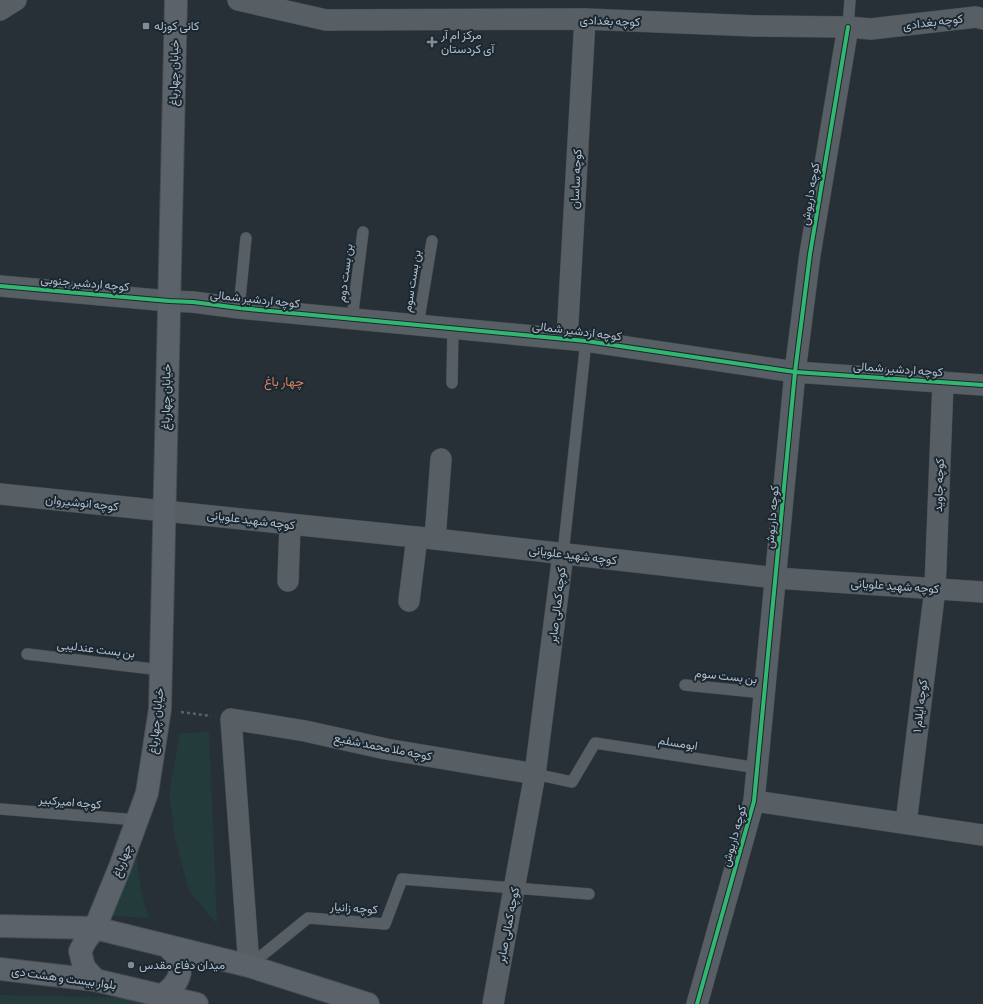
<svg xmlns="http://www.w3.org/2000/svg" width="983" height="1004" font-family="'Alegreya Sans',Vazirmatn,sans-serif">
	<rect width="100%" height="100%" fill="#273036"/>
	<g fill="#243b3b">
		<polygon points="209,732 217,924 189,891 175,838 169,793 180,733"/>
		<polygon points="135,844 141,890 149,918 102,915"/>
		<polygon points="0,995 150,998 169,1004 0,1004"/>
	</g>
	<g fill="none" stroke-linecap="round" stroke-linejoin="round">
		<g stroke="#464c51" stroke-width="12">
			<g id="service">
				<polyline points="848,27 850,0"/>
				<polyline points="239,308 246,238"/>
				<polyline points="352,319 363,232"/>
				<polyline points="418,325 432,241"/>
				<polyline points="452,383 453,328"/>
				<polyline points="563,554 586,341"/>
				<polyline points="27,654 161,670"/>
				<polyline points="685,685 765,693"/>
				<polyline points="535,774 572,782 595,743 758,768"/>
				<polyline points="0,809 137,820"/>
				<polyline points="249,966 308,918 385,924 402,879 589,894"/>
			</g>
		</g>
		<g stroke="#464c51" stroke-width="22">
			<g id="minor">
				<polyline points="238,0 326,20 585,19 756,26 848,27 871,29 976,17 983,19"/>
				<polyline points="0,10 16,0"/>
				<polyline points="0,286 169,301 193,302 239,308 586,341 795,372 983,385"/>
				<polyline points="567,339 585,19"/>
				<polyline points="0,494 435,539 776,578 983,592"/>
				<polyline points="435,539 441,459"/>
				<polyline points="288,581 290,525"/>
				<polyline points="409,601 417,537"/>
				<polyline points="754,801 983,835"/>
				<polyline points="906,823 935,589 943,382"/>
				<polyline points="249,966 231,719 305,731 386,749 535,774"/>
				<polyline points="493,1004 535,774 563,554"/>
				<polyline points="697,1004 754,801 795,372 810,254 848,27"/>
			</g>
		</g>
		<g stroke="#464c51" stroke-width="24">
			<g id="secondary">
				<polyline points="0,926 95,928 249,966 368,1004"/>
				<polyline points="0,969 95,980 197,1004"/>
				<polyline points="95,980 84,967 80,951 86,940 95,928 120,867 147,793 160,709 176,0"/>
				<path d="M163 995C184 979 185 967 168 946"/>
			</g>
		</g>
		<polyline stroke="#5a6267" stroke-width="2.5" stroke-dasharray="3 3" stroke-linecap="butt" points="181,712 211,716"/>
		<use href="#service" stroke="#575e64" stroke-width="11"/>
		<use href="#minor" stroke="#575e64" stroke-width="21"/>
		<use href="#secondary" stroke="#5c6269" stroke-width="22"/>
		<g stroke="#1b2731" stroke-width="6">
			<g id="cycleway">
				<polyline points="0,286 169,301 193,302 239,308 586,341 795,372 983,385"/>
				<polyline points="697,1004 754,801 795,372 810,254 848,27"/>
			</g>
		</g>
		<use href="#cycleway" stroke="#33b770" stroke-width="4"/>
	</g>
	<g fill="#818c95" stroke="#1b2731" stroke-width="1.5">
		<rect x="142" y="22" width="8" height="8" rx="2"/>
		<path d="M430 36h4v4h4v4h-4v4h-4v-4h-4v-4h4z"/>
		<circle cx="131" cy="965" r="4"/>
	</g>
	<g text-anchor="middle" stroke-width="4" stroke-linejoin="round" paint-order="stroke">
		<g font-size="12" fill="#b1bdc8" stroke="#1b2731">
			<text transform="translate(610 21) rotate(2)" y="4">کوچه بغدادی</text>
			<text transform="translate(933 22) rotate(-7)" y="4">کوچه بغدادی</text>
			<text transform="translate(174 73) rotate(-89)" y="4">خیابان چهارباغ</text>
			<text transform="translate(576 179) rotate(-87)" y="4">کوچه ساسان</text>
			<text transform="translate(810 194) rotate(-80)" y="4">کوچه داریوش</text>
			<text transform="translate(345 273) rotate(-83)" y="4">بن بست دوم</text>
			<text transform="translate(412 281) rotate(-81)" y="4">بن بست سوم</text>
			<text transform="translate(85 283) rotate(5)" y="4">کوچه اردشیر جنوبی</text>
			<text transform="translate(255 299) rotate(6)" y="4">کوچه اردشیر شمالی</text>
			<text transform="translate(577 331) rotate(7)" y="4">کوچه اردشیر شمالی</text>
			<text transform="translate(898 369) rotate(4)" y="4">کوچه اردشیر شمالی</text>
			<text transform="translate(166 397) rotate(-89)" y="4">خیابان چهارباغ</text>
			<text transform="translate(939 485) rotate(-88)" y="4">کوچه جاوید</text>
			<text transform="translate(82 503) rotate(6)" y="4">کوچه انوشیروان</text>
			<text transform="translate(772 517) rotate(-85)" y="4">کوچه داریوش</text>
			<text transform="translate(251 520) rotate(7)" y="4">کوچه شهید علویانی</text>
			<text transform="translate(573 555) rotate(7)" y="4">کوچه شهید علویانی</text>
			<text transform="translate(895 586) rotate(4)" y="4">کوچه شهید علویانی</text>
			<text transform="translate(557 605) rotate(-83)" y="4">کوچه کمالی صابر</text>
			<text transform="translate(96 649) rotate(7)" y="4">بن بست عندلیبی</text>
			<text transform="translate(726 676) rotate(6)" y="4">بن بست سوم</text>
			<text transform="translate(920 706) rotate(-83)" y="4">کوچه ایلام ۱</text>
			<text transform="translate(156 721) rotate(-84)" y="4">خیابان چهارباغ</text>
			<text transform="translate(678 743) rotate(9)" y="4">ابومسلم</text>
			<text transform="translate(383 747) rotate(11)" y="4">کوچه ملا محمد شفیع</text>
			<text transform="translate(70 802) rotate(5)" y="4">کوچه امیرکبیر</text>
			<text transform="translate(734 836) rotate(-74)" y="4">کوچه داریوش</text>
			<text transform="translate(122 861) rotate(-69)" y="4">چهارباغ</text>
			<text transform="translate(354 908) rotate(4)" y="4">کوچه زانیار</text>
			<text transform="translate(508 925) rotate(-79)" y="4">کوچه کمالی صابر</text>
			<text transform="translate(64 978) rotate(8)" y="4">بلوار بیست و هشت دی</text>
		</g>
		<g font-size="12" fill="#b1bdc8" stroke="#1b2731" text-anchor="start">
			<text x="154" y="30">کانی کوزله</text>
			<text x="441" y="39">مرکز ام آر<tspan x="441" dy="14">آی کردستان</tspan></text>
			<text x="139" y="969">میدان دفاع مقدس</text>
		</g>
		<g font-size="13" fill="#d9805b" stroke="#1b2731">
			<text x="284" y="386">چهار باغ</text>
		</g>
	</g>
</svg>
